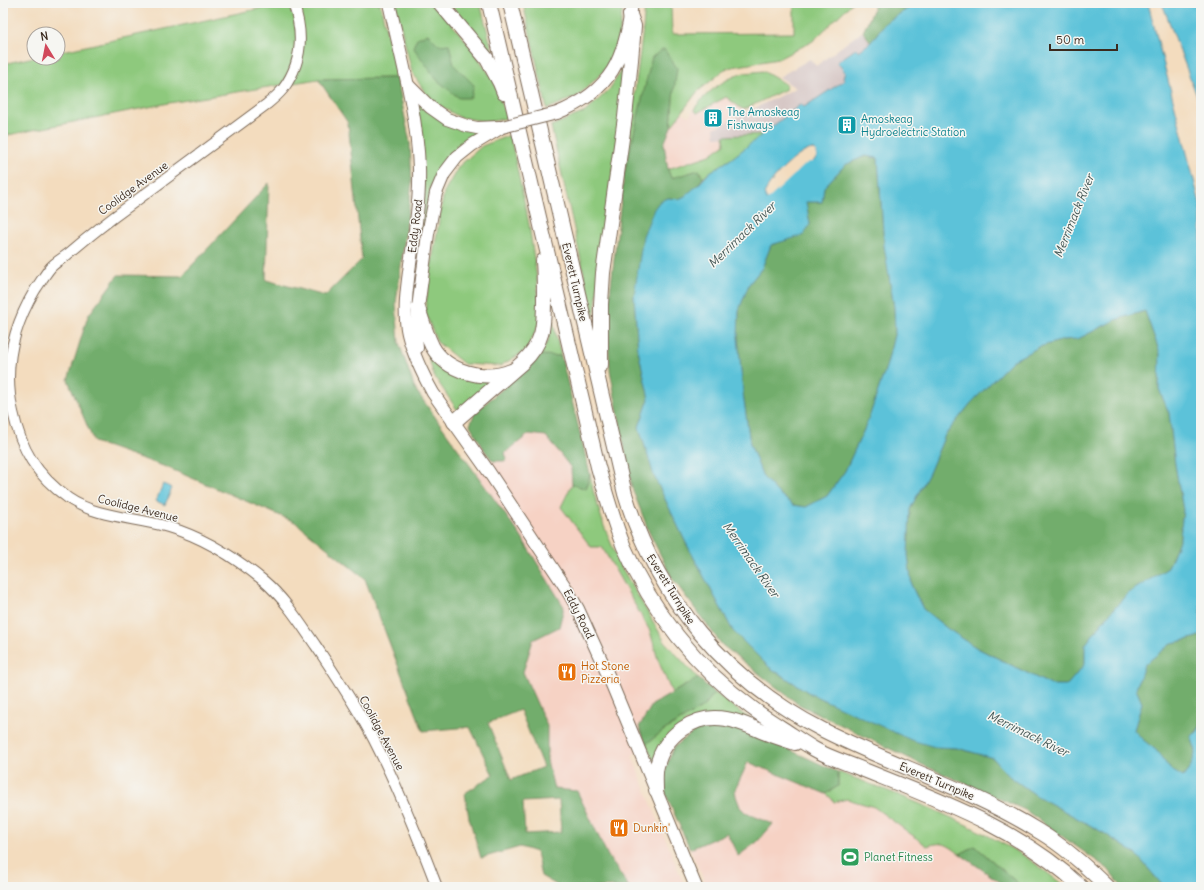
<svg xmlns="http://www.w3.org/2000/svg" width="1204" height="890" font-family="Delius,sans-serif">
	<rect width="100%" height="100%" fill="#f6f6f2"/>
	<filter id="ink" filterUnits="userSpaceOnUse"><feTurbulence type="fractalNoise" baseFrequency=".025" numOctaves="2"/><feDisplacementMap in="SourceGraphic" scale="8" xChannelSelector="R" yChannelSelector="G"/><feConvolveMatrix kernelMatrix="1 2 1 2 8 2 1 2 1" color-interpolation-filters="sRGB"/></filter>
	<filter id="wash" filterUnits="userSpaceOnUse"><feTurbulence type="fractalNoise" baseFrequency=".012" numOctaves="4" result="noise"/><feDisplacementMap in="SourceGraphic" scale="16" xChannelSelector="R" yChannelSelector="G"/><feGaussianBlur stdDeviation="0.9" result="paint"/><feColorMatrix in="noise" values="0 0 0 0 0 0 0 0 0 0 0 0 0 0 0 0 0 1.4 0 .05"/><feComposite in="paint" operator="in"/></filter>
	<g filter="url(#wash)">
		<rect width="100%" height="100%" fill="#f3dcbe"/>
		<g fill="#f6d2c4">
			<polygon points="726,97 742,109 745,109 745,112 728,120 728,122 715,137 724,136 725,144 710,155 668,169 664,144 671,127 682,112 689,116 694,109 697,113"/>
			<polygon points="529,434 546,436 571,468 572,484 561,507 591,547 602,547 650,631 658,660 672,693 652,705 639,727 646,744 632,756 685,887 629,887 608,856 577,791 554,789 547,760 547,726 523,671 533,640 559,627 564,607 520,535 476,473 493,461 504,461 507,459 504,453"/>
			<polygon points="748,761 826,794 831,798 834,802 847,799 874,807 927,846 937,843 945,844 1007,887 707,887 690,849 727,832 738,856 773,824 746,813 740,807 736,796 735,790"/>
		</g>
		<polygon fill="#d1bfbe" points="862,32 871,42 859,51 857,48 837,62 845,72 845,80 887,152 864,168 802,105 764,134 715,137 714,128 728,122 728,121 796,88 779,77 810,59 816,66 853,38"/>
		<g fill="#8ec97d" stroke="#647a4e">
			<polygon points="285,3 380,3 397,78 318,79 169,103 3,136 3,64 34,57 34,58 58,58 58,52"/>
			<polygon points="395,3 434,3 467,42 493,79 507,118 488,122 459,117 429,99 412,72"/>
			<polygon points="449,3 480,3 496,64 486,47"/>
			<polygon points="523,3 623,3 619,40 604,71 578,96 547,109"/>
			<polygon points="645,3 671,3 672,34 794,33 794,3 852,3 813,41 778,59 727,68 697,92 671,127 673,98 624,175 643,29"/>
			<polygon points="628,60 594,318 551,126 585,112 609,90"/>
			<path d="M763 71 785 84 786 86V89L745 109H742L726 97 697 113 694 109C707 92 723 79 744 73 750 72 757 72 763 71Z"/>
			<polygon points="415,100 486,132 464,143 444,162 431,185 420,256 417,253"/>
			<polygon points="764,134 731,159 710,172 703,178 699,170 670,179 668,169 710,155 725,144 724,136"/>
			<polygon points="510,135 529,224 537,279 540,322 527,350 500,366 464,364 437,342 425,312 430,273 444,192 459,166 482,146"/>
			<polygon points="552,318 561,356 539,355 548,341"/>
			<polygon points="424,342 439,360 497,378 458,411 434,376"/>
			<polygon points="590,474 593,490 604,526 620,565 665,642 698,678 672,693 658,660 650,631 602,547 591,547 561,507 572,484 586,489"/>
			<polygon points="715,693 756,724 686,722 654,762 646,744 663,731 703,707"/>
			<path d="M838 772C901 795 964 820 1021 854 1037 864 1051 876 1066 887H1024L1021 886 975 846 960 854C946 844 944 841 927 846L874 807 847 799 834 802 831 798 826 794 838 786Z"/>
		</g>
		<g fill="#72ad6c" stroke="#566c45" fill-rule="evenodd">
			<polygon points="874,3 917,3 885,23 871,42 863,32 874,8"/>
			<polygon points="428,34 439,45 449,44 454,65 474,85 471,98 459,98 437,80 413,47 417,38"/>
			<path d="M664 49 677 68 673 98 671 127 664 144 668 170 671 178 699 170 703 178C697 186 688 198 678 199 675 199 671 198 668 198L634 296 638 350 649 399 639 427 654 476 686 543 733 631 769 667 811 694 935 747 957 748 993 758 1009 776 1037 796 1104 833 1136 854 1164 887H1122L1108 869 1025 810 923 765 798 704 722 645 672 578 649 532 632 488 610 370 607 319 624 175 652 57Z"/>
			<path d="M397 78 410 143 412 183 396 303 399 343 415 389 520 535 564 607 559 627 533 640 523 672 547 726V760L554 789 577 791 608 856 629 887H560L541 876 536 852 520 847 481 858 469 818 465 793 493 775 470 727 423 731 365 579 295 522 166 467 94 442 68 380 88 316 118 275 182 276 269 183 266 280 325 296 362 259 348 123 318 79ZM520 710 543 767 511 780 488 723ZM559 800 561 832 525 834 523 802Z"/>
			<polygon points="865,156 878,158 884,246 894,307 895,331 887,364 868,421 845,471 827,496 806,507 793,505 778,493 763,477 750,444 743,393 738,337 739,310 749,284 762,268 771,245 804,234 810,224 806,202 822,202 824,187 845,165"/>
			<polygon points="1145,311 1160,353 1159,389 1169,413 1175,464 1183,510 1180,538 1168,568 1127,594 1105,619 1085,645 1085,664 1067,685 1051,685 977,648 948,629 923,609 912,587 908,555 910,509 929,473 945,435 971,403 1012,361 1039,347 1063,340 1078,339 1115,320"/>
			<polygon points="539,355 561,356 590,474 586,489 572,484 571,468 546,436 529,434 505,453 507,459 504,461 493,461 485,451 470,425 475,412 506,386"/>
			<polygon points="1201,635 1201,725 1196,732 1191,736 1196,751 1190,768 1183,777 1170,769 1156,750 1142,739 1134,730 1142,703 1136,689 1144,665 1172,643 1194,638"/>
			<polygon points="698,678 715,693 703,707 663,731 646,744 639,727 652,705"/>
			<polygon points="730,725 779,745 838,772 838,786 826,794 748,762 735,790 736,796 740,807 746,813 773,824 757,842 738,856 727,833 690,849 666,795 663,775 674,747 699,728"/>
			<polygon points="975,846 1021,886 1024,887 1007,887 960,854"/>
		</g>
		<g fill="#5bc2d9" stroke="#4b767c" fill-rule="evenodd">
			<path d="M917 3H1148L1201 207V635L1194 638 1172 643 1144 665 1136 689 1142 703 1134 730 1142 739 1156 750 1170 769 1183 777 1190 768 1196 751 1191 736 1197 732 1201 725V887H1164L1136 854 1104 833 1037 796 1009 776 993 758 957 748 935 747 911 740 811 694 769 667 733 631 686 543 654 476 639 427 649 399 638 350 634 296 643 236 654 209 660 201 668 198 679 199 685 196 698 185 710 172 731 159 801 104 804 107 845 80 843 77 845 72 837 62 857 48 859 51 871 42 885 23ZM812 149 816 152 817 157 804 171 790 193 773 202H768L764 194C770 180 797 152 812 149ZM865 156 878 158 884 246 894 307 895 331 887 364 868 421 845 471 827 496 806 507 793 505 778 493 763 477 750 444 743 393 738 337 739 310 749 284 762 268 771 245 804 235 810 224 806 202H822L824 187 845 165ZM1145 311 1160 353 1159 389 1169 413 1175 464 1183 510 1180 538 1168 568 1127 594 1105 619 1085 645V664L1067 685H1051L977 648 948 629 923 609 912 587 908 555 910 509 929 473 945 435 971 403 1012 361 1039 347 1063 340 1078 339 1115 320Z"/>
			<polygon points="1162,3 1195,3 1201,17 1201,107"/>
			<polygon points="163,484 172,488 165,505 156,501"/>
		</g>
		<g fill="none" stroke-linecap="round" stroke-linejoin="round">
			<polyline stroke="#5bc2d9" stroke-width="16" points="767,211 811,170"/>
		</g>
	</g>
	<g filter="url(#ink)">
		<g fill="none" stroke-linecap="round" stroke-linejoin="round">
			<g stroke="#7b6856" stroke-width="12">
				<path id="minor" d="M293 3C304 33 302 63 283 89 278 95 272 100 267 104 221 138 175 172 129 206 108 221 88 237 68 254 63 258 56 262 51 267 45 274 40 283 35 290 13 327 3 369 13 412 21 449 36 475 68 498 97 518 135 517 168 527 203 537 236 558 264 581 285 599 300 623 316 646 336 676 357 707 374 740 398 787 418 837 437 887"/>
			</g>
			<g stroke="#7b6856" stroke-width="14">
				<g id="major">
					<path d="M389 3C401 57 417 112 419 168 420 200 415 232 410 264 407 287 403 312 408 334 413 354 423 375 433 393L489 472 566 588 578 609 608 675 696 887"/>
					<polyline points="408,85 430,107 447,119 467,126 477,128 500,127"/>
					<path d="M557 113C612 91 625 58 632 3"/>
					<polyline points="417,348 416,337 418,308 428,234 436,193 444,174 457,157 472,145 502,127"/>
				</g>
			</g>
			<g stroke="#7b6856" stroke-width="16">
				<g id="highway">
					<polyline points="440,3 487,59 500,83 504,93"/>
					<path d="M489 3 539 217 598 467C606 494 613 521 624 547 652 611 696 667 752 708 761 715 771 721 780 727 791 734 802 742 814 749 826 756 841 761 854 766 933 798 1018 827 1081 887"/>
					<path d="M510 3 625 494C657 598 726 681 823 730 894 766 972 789 1040 832 1065 847 1087 867 1107 887"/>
					<path d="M418 308C422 320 426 334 432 346 446 372 485 382 511 371"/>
					<polyline points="601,365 601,304 603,273 625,117 631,60 634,26 630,15"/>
					<path d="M454 422 522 363C545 341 544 325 544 295 544 284 544 273 543 261"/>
					<path d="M656 790C656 782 655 773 657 766 664 735 695 713 726 719 740 721 753 728 766 733 776 737 786 740 795 743"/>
				</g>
			</g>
			<use href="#minor" stroke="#fff" stroke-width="10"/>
			<use href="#major" stroke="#fff" stroke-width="12"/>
			<use href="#highway" stroke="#fff" stroke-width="14"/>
			<g stroke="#7b6856" stroke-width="14" stroke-linecap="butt">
				<polyline id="major-bridge" points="502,127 557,113"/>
			</g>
			<use href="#major-bridge" stroke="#fff" stroke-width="12"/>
		</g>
	</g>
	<defs>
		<g id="building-square" transform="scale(1)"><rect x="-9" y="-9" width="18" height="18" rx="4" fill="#0f9aa8" stroke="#f6f6f2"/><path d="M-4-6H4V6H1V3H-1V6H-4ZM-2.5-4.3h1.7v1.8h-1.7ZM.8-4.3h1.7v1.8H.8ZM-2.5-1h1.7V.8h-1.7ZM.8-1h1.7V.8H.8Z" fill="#fff"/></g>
		<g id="restaurant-square" transform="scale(1)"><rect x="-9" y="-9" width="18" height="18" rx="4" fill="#e8710a" stroke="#f6f6f2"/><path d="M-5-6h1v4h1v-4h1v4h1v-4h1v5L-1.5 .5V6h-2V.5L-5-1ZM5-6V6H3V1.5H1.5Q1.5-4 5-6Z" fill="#fff"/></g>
		<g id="stadium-square" transform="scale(1)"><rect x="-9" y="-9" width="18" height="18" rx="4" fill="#2e9e5b" stroke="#f6f6f2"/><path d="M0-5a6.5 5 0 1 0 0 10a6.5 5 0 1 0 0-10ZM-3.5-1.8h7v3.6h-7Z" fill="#fff"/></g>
	</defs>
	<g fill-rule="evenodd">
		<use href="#building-square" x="713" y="118"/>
		<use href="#building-square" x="847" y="125"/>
		<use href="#restaurant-square" x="567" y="672"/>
		<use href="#restaurant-square" x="619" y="828"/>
		<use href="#stadium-square" x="850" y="857"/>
	</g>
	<g text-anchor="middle" stroke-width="3" stroke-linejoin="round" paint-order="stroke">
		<g font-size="11" fill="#0d838f" stroke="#f6f6f2" text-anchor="start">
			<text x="727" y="116">The Amoskeag<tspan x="727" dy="13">Fishways</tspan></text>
			<text x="861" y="123">Amoskeag<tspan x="861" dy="13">Hydroelectric Station</tspan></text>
		</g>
		<g font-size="11" fill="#3b2a1e" stroke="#f6f6f2">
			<text transform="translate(133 188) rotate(-36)" y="4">Coolidge Avenue</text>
			<text transform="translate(415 226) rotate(-83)" y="4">Eddy Road</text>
			<text transform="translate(575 282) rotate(77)" y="4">Everett Turnpike</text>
			<text transform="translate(138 508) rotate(14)" y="4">Coolidge Avenue</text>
			<text transform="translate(671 589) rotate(58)" y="4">Everett Turnpike</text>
			<text transform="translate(579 614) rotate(63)" y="4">Eddy Road</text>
			<text transform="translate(382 733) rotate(62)" y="4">Coolidge Avenue</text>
			<text transform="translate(937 781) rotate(23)" y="4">Everett Turnpike</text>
		</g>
		<g font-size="11" fill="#c56008" stroke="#f6f6f2" text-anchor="start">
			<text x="581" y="670">Hot Stone<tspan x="581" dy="13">Pizzeria</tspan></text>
			<text x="633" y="832">Dunkin'</text>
		</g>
		<g font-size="11" fill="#27864d" stroke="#f6f6f2" text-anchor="start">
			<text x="864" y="861">Planet Fitness</text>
		</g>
		<g font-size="12" font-style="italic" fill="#455856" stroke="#f6f6f2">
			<text transform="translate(1074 216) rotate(-68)" y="4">Merrimack River</text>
			<text transform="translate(742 235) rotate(-44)" y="4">Merrimack River</text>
			<text transform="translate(751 560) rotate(55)" y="4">Merrimack River</text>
			<text transform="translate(1028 734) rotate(26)" y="4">Merrimack River</text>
		</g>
	</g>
	<rect width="1204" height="890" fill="none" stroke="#f6f6f2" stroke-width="16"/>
	<g transform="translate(46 46) rotate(350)"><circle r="19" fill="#f6f6f2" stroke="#aba49d"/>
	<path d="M0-3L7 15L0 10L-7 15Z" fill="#d1495b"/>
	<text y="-6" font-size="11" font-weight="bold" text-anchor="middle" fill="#3b2a1e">N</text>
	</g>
	<path d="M1050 44v6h67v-6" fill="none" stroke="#3b2a1e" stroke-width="2"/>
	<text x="1056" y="44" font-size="12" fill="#3b2a1e" stroke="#f6f6f2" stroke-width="3" paint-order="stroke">50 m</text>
</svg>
